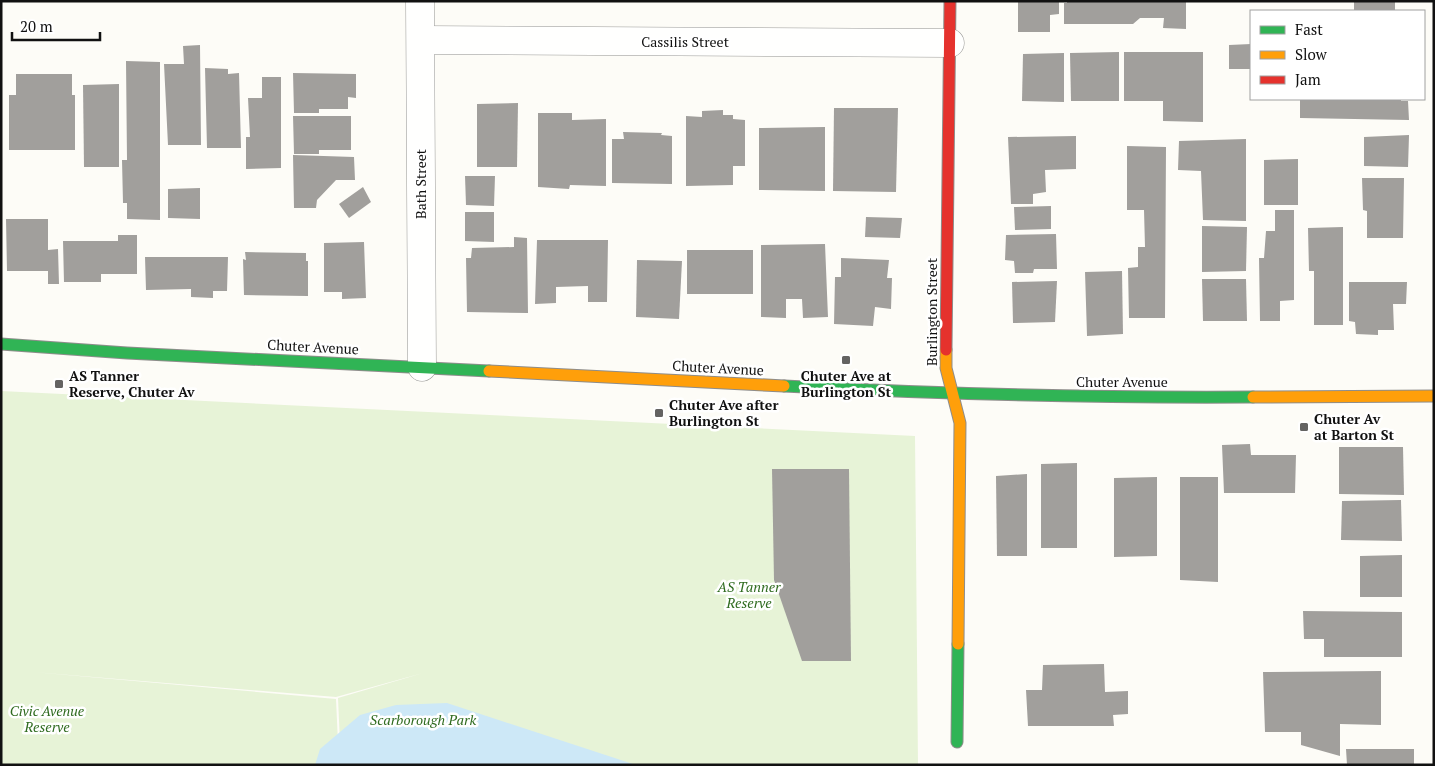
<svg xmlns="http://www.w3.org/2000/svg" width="1435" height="766" font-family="'PT Serif',serif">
	<rect width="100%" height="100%" fill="#fdfcf7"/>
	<polygon fill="#e7f3d7" points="1,391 915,436 918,765 341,765 338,698 423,673 336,697 33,672 336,699 339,765 1,765"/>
	<polygon fill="#cde8f7" points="447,703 636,765 315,765 320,749 360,715 396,705"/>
	<g fill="#a19f9c">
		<polygon points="1018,1 1059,1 1059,14 1050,15 1050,32 1018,32"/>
		<polygon points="1067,1 1186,1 1186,29 1163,28 1164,18 1140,18 1133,24 1064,24 1064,3 1067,3"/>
		<rect x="1354" y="1" width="41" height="10"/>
		<polygon points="1251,44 1251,69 1229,69 1229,45"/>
		<polygon points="200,45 201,145 168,145 164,64 184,64 183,46"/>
		<polygon points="1119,52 1119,101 1071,101 1070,53"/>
		<polygon points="1124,52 1203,52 1203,122 1163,121 1163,101 1124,101"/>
		<polygon points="1064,53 1064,102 1022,101 1023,54"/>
		<polygon points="126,61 160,62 160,220 127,219 127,203 123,203 122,160 127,160"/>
		<polygon points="205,68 228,69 228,74 239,73 241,148 207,148"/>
		<polygon points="293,73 356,74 356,98 348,97 348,109 319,109 319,113 294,113"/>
		<polygon points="16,74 72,74 72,95 75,95 75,150 9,150 9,95 16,95"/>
		<polygon points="262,77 281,77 281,168 246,169 246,137 250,137 248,98 262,98"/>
		<polygon points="119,84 119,167 84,167 83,85"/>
		<polygon points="1300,99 1401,99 1401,101 1408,101 1409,120 1300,118"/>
		<polygon points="518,103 517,167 477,167 477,104"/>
		<polygon points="834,108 898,108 896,192 833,191"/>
		<polygon points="723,110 723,115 733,115 733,119 745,120 745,166 733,166 733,185 686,186 686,116 702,117 702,111"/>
		<polygon points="538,113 572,113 572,120 606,119 606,186 570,185 569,189 538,187"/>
		<polygon points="293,116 351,116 351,150 319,150 319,154 294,154"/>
		<polygon points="825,127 825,191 759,190 759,128"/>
		<polygon points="623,132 662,133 661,135 672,136 672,184 612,183 612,139 624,139"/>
		<polygon points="1409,135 1408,167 1364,166 1364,137"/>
		<polygon points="1076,136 1076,169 1045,170 1046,192 1033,194 1033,204 1011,204 1008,137"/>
		<polygon points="1246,139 1246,221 1203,220 1201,171 1178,170 1179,141"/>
		<polygon points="1127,146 1166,147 1165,318 1129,318 1128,268 1138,267 1138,247 1145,247 1144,210 1127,210"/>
		<polygon points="293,155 354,157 355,180 336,180 317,200 316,208 294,208"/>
		<polygon points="1298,159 1298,205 1264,205 1264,160"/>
		<polygon points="465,176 495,176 494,206 466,205"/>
		<polygon points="1362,178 1404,178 1403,238 1367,238 1367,211 1363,210"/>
		<polygon points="363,187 371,202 349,218 339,204"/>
		<polygon points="200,188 200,219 168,218 168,189"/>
		<polygon points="1051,206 1051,229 1015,230 1014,207"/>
		<polygon points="1275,210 1294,210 1294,300 1280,301 1280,321 1260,321 1259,258 1264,258 1266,231 1275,231"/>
		<polygon points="465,212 494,212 494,242 465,241"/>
		<polygon points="866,217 902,218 900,238 865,237"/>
		<polygon points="6,219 48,219 48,250 58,249 59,284 48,284 48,271 7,271"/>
		<polygon points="1202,226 1247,227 1246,271 1202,272"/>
		<polygon points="1343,227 1343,325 1314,325 1314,271 1309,271 1308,228"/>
		<polygon points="1056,234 1057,269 1034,269 1033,273 1015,273 1014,261 1005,260 1006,235"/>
		<polygon points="118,235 137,235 137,274 101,274 101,282 64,282 63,241 118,241"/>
		<polygon points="514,237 527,238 528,313 467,312 466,258 471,258 472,248 514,247"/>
		<polygon points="537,240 608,240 607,302 588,302 588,286 556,287 556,303 535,304"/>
		<polygon points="364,242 366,298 342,299 342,292 324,292 324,243"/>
		<polygon points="825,244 828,317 803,318 802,299 786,299 786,318 761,317 761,245"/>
		<rect x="687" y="250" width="66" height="44"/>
		<polygon points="245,252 306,253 306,261 308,261 308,296 244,295 243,259 246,260"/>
		<polygon points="145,257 228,257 227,291 213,291 213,298 191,297 191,289 146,290"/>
		<polygon points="841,258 889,260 887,278 892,278 891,309 875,307 873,326 834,324 835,277 841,277"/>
		<polygon points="637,260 682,261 679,319 636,317"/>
		<polygon points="1122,271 1123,334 1087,336 1085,272"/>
		<polygon points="1202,279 1246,279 1247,321 1203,321"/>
		<polygon points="1057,281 1055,322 1013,323 1012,282"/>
		<polygon points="1349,282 1407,282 1406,304 1393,304 1394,330 1378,330 1378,335 1356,334 1355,322 1349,321"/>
		<polygon points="1250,444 1251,455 1296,455 1295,493 1224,493 1222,445"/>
		<polygon points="1339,447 1403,447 1404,495 1339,494"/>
		<polygon points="1077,463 1077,548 1041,548 1041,464"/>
		<polygon points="772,469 849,469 851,661 802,661 774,580"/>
		<polygon points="1027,474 1027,556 997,556 996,476"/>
		<polygon points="1157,477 1157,556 1114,557 1114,478"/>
		<polygon points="1180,477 1218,477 1218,582 1180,580"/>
		<polygon points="1401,500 1402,541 1341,540 1342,501"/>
		<polygon points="1402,555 1402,597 1360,597 1360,556"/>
		<polygon points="1303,611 1402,612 1402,657 1324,657 1324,639 1304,639"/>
		<polygon points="1104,664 1105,692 1128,691 1128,714 1113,715 1114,726 1028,726 1026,690 1042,690 1043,665"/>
		<polygon points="1381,671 1381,725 1340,724 1340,756 1301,745 1301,732 1265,732 1263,672"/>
		<polygon points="1346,749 1414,749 1414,765 1347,765"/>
	</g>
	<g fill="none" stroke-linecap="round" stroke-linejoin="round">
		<g stroke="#979795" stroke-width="29">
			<g id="street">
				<polyline points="420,1 422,367"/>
				<polyline points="421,40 950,43"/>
			</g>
		</g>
		<g stroke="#8e8d8b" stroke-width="13">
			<g id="fast">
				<polyline points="1,344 127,353 489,371"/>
				<path d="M784 386C941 394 1096 398 1253 397"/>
				<polyline points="957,742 958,644"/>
			</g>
		</g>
		<g stroke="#8e8d8b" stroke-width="13">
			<g id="slow">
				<polyline points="946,350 946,368 960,423 958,644"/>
				<polyline points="489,371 784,386"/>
				<polyline points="1253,397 1434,396"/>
			</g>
		</g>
		<g stroke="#8e8d8b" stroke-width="13">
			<polyline id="jam" points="946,350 950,1"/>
		</g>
		<use href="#street" stroke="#fffffe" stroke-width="28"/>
		<use href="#fast" stroke="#30b455" stroke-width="11"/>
		<use href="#slow" stroke="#ff9f0a" stroke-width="11"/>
		<use href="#jam" stroke="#e5322d" stroke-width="11"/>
	</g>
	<g fill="#646362" stroke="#fff" stroke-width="2">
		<rect x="841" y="355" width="10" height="10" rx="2.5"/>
		<rect x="54" y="379" width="10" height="10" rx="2.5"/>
		<rect x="654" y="408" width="10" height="10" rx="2.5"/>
		<rect x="1299" y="422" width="10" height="10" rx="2.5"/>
	</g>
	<g text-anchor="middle" stroke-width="5" stroke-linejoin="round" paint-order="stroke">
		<g font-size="14" fill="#111" stroke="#fff">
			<text x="685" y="47">Cassilis Street</text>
			<text transform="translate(421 184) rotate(-90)" y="5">Bath Street</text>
			<text transform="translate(932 312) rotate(-90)" y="5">Burlington Street</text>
			<text transform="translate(313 347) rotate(3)" y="5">Chuter Avenue</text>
			<text transform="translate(718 368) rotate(3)" y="5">Chuter Avenue</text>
			<text x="1122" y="387">Chuter Avenue</text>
		</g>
		<g font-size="14" font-weight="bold" fill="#111" stroke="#fff" text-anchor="start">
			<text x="69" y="381">AS Tanner<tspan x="69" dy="16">Reserve, Chuter Av</tspan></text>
			<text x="846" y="381" text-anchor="middle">Chuter Ave at<tspan x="846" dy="16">Burlington St</tspan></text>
			<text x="669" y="410">Chuter Ave after<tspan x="669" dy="16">Burlington St</tspan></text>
			<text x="1314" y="424">Chuter Av<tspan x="1314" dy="16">at Barton St</tspan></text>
		</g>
		<g font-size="14" font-style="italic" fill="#2f6b1f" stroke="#fff">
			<text x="749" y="592">AS Tanner<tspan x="749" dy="16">Reserve</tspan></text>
			<text x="47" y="716">Civic Avenue<tspan x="47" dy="16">Reserve</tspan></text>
			<text x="423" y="725">Scarborough Park</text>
		</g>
	</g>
	<rect width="1435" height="766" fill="none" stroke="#111111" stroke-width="5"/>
	<rect x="1250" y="10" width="175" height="90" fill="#ffffff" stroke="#a0a0a0"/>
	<rect x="1260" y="26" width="25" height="8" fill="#30b455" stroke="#a0a0a0"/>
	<text x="1295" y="35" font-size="15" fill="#111111">Fast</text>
	<rect x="1260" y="51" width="25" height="8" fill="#ff9f0a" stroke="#a0a0a0"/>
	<text x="1295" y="60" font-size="15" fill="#111111">Slow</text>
	<rect x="1260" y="76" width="25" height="8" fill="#e5322d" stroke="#a0a0a0"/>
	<text x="1295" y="85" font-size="15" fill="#111111">Jam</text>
	<path d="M12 32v8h88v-8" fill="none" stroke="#111111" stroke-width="2.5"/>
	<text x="20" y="32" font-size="15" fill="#111111" stroke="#ffffff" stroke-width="4" paint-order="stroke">20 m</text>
</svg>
